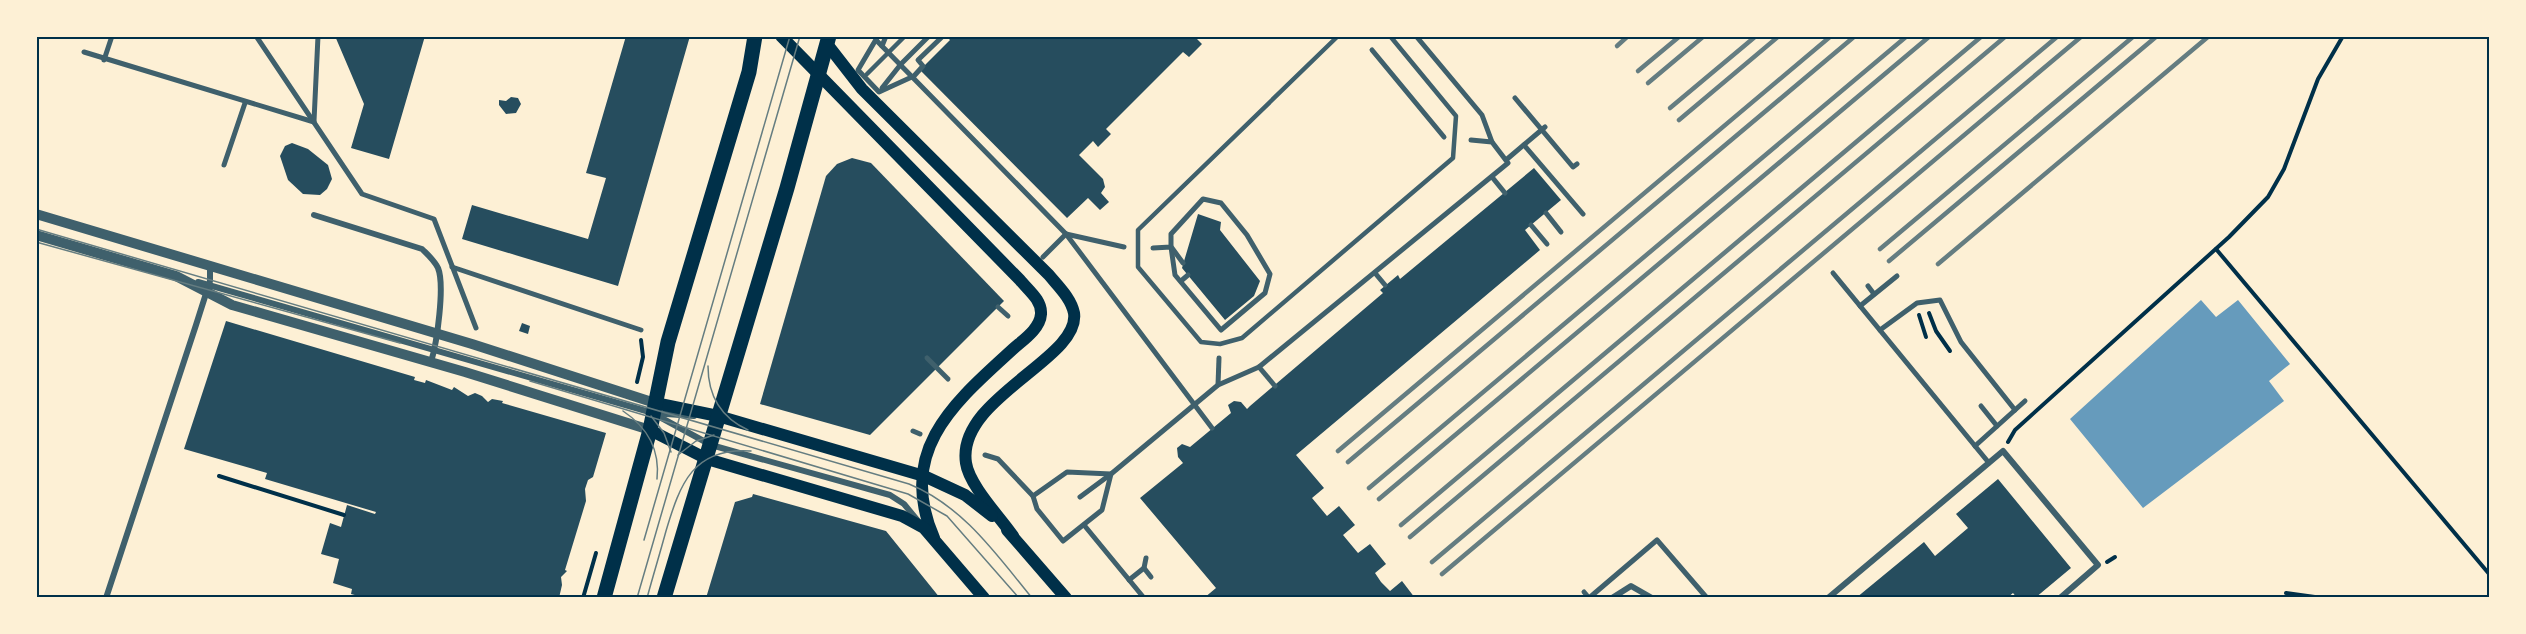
<svg xmlns="http://www.w3.org/2000/svg" width="2526" height="634" font-family="'DejaVu Sans',sans-serif">
	<rect width="100%" height="100%" fill="#fdf0d5"/>
	<polygon fill="#669bbc" points="2201,300 2216,317 2238,300 2290,364 2269,381 2284,401 2143,508 2070,419"/>
	<g fill="#264d5e">
		<polygon points="335,36 425,36 389,159 351,148 364,104"/>
		<polygon points="626,36 690,36 618,286 462,239 472,205 588,239 606,178 586,173"/>
		<polygon points="946,36 1199,36 1197,39 1202,44 1189,57 1183,52 1106,129 1111,134 1098,147 1093,141 1079,155 1103,179 1105,187 1101,193 1109,202 1100,210 1088,198 1067,218 920,70 950,40"/>
		<polygon points="511,97 518,98 521,104 516,113 506,114 499,105 499,100 506,101"/>
		<polygon points="292,143 308,149 328,165 332,179 327,189 320,195 303,194 288,180 280,156 285,146"/>
		<polygon points="852,158 871,163 1004,301 870,435 760,404 826,176 837,164"/>
		<polygon points="1534,168 1561,200 1525,230 1540,250 1296,455 1324,488 1312,498 1327,516 1339,506 1355,525 1343,535 1358,553 1370,544 1386,564 1375,573 1381,582 1390,591 1402,581 1415,598 1204,598 1216,588 1140,498 1183,463 1178,457 1177,448 1182,444 1190,447 1231,413 1228,405 1234,401 1241,402 1247,409 1250,406 1383,293 1380,290 1398,275 1400,279"/>
		<polygon points="1198,214 1221,222 1220,230 1260,281 1254,296 1225,320 1182,268"/>
		<polygon points="226,321 415,377 414,380 425,383 426,380 452,390 454,387 468,396 475,393 482,396 488,402 492,399 503,401 502,403 606,433 593,477 588,480 585,489 586,501 565,570 567,571 561,577 562,585 559,598 366,598 351,594 352,589 333,583 339,559 321,554 330,523 341,527 347,505 375,514 376,512 265,479 267,473 184,449"/>
		<polygon points="522,323 530,326 528,334 519,331"/>
		<polygon points="1998,479 2071,568 2035,598 2017,598 2013,593 2007,598 1856,598 1924,542 1935,556 1968,528 1956,514"/>
		<polygon points="753,494 886,531 940,598 706,598 735,502 752,497"/>
	</g>
	<g fill="none" stroke-linecap="round" stroke-linejoin="round">
		<g stroke="#003049" stroke-width="4">
			<polyline points="2216,249 2490,575"/>
			<polyline points="1929,313 1936,331 1950,351"/>
			<polyline points="1919,315 1926,337"/>
			<polyline points="637,382 643,357 641,340"/>
			<polyline points="2008,442 2015,430 2229,237 2268,197 2284,169 2318,79 2343,36"/>
			<polyline points="219,476 344,515"/>
			<polyline points="2107,562 2115,557"/>
			<polyline points="2286,593 2322,598"/>
			<polyline points="583,598 596,553"/>
		</g>
		<g stroke="#3f606c" stroke-width="4.5">
			<polyline points="1338,36 1138,230 1138,267 1201,342 1220,344 1242,338 1453,158 1456,116 1390,36"/>
			<polyline points="867,74 905,36"/>
		</g>
		<g stroke="#3f606c" stroke-width="5">
			<polyline points="256,36 362,194 434,219 476,328"/>
			<polyline points="878,36 858,70 879,92 914,76 923,66 918,60 943,36"/>
			<polyline points="1416,36 1482,115 1492,142"/>
			<polyline points="877,41 1066,234 1212,428"/>
			<polyline points="882,46 886,36"/>
			<polyline points="1372,50 1444,137"/>
			<polyline points="84,52 314,122"/>
			<polyline points="104,60 112,36"/>
			<polyline points="882,88 901,64 929,36"/>
			<polyline points="1515,98 1573,167 1577,164"/>
			<polyline points="314,121 318,36"/>
			<polyline points="1524,145 1583,214"/>
			<polyline points="1506,160 1545,127"/>
			<polyline points="224,165 245,103"/>
			<polyline points="1492,177 1505,193"/>
			<polyline points="1546,213 1561,232"/>
			<polyline points="1531,225 1547,244"/>
			<polyline points="1066,234 1124,247"/>
			<polyline points="1153,248 1171,247 1171,234 1203,199 1221,203 1247,235 1270,274 1265,293 1221,330 1175,275 1171,247"/>
			<polyline points="1172,248 1183,263"/>
			<polyline points="1043,257 1066,234"/>
			<polyline points="452,267 641,330"/>
			<polyline points="1375,273 1385,285"/>
			<polyline points="1833,273 1989,463"/>
			<polyline points="1181,281 1188,275"/>
			<polyline points="1868,286 1874,294"/>
			<polyline points="1860,306 1897,276"/>
			<polyline points="998,307 1008,316"/>
			<polyline points="1880,330 1917,303 1940,300 1961,342 2015,410"/>
			<polyline points="927,358 948,379"/>
			<polyline points="1259,367 1275,386"/>
			<polyline points="1218,385 1219,358"/>
			<polyline points="1981,406 1997,426"/>
			<polyline points="913,431 920,434"/>
			<polyline points="1975,446 2025,401"/>
			<polyline points="985,455 998,459 1033,496"/>
			<polyline points="1111,474 1067,472 1033,496 1037,509 1063,541 1102,510 1111,474 1218,385 1259,367 1508,163 1492,142 1471,140"/>
			<polyline points="1080,497 1111,474"/>
			<polyline points="1084,525 1144,598"/>
			<polyline points="1144,568 1146,558"/>
			<polyline points="1129,580 1144,568 1151,577"/>
			<polyline points="1584,592 1589,598 1657,540 1707,598"/>
		</g>
		<g stroke="#3f606c" stroke-width="6">
			<path d="M314 215 422 249C428 255 434 260 438 268 445 285 437 343 431 362"/>
			<polyline points="198,282 653,413 694,416"/>
			<polyline points="656,415 711,445 890,495 904,504 918,521"/>
			<polyline points="106,598 196,325 210,281 210,266"/>
			<polyline points="1612,598 1631,586 1652,598"/>
			<polyline points="1828,598 2003,451 2098,565 2060,598"/>
		</g>
		<g stroke="#3f606c" stroke-width="10">
			<polyline points="36,214 472,344 655,403"/>
			<polyline points="36,235 176,276 232,305 465,372 650,430"/>
		</g>
		<g stroke="#003049" stroke-width="12">
			<path d="M781 36 1020 280C1028 290 1042 300 1041 314 1040 329 1023 340 1013 349 955 402 896 450 934 538"/>
			<path d="M827 44 862 89 1049 275C1058 286 1071 298 1074 313 1081 359 956 398 966 463 969 485 1000 517 1013 536"/>
			<polyline points="655,403 718,416 924,476 965,495 992,516"/>
			<polyline points="650,430 707,459 902,516 924,528 984,598"/>
			<polyline points="1007,530 1066,598"/>
		</g>
		<g stroke="#003049" stroke-width="15">
			<polyline points="604,598 650,430 668,342 749,72 755,36"/>
			<polyline points="664,598 787,188 829,36"/>
		</g>
		<g stroke="#657d81" stroke-width="1.5">
			<path d="M36 229 909 484C963 506 996 554 1032 598"/>
			<polyline points="36,242 400,343"/>
			<path d="M708 366C708 396 722 418 748 430"/>
			<polyline points="530,381 908,494 947,516 1019,598"/>
			<path d="M623 411C647 427 660 450 657 479"/>
			<polyline points="651,416 664,433 671,452"/>
			<polyline points="678,455 696,441 714,435"/>
			<polyline points="644,540 790,36"/>
			<polyline points="637,598 800,36"/>
			<path d="M647 598C653 576 660 553 666 531 680 484 693 447 751 451"/>
		</g>
		<g stroke="#657d81" stroke-width="4.5">
			<polyline points="1617,46 1628,36"/>
			<polyline points="1638,71 1680,36"/>
			<polyline points="1648,83 1704,36"/>
			<polyline points="1670,108 1756,36"/>
			<polyline points="1679,120 1779,36"/>
			<polyline points="1880,249 2134,36"/>
			<polyline points="1889,261 2157,36"/>
			<polyline points="1938,264 2209,36"/>
			<polyline points="1338,451 1831,36"/>
			<polyline points="1348,462 1855,36"/>
			<polyline points="1369,488 1907,36"/>
			<polyline points="1379,499 1930,36"/>
			<polyline points="1401,525 1982,36"/>
			<polyline points="1410,537 2006,36"/>
			<polyline points="1432,562 2058,36"/>
			<polyline points="1442,574 2082,36"/>
		</g>
	</g>
	<rect width="2526" height="634" fill="none" stroke="#fdf0d5" stroke-width="75"/>
	<rect x="38" y="38" width="2450" height="558" fill="none" stroke="#003049" stroke-width="2"/>
</svg>
